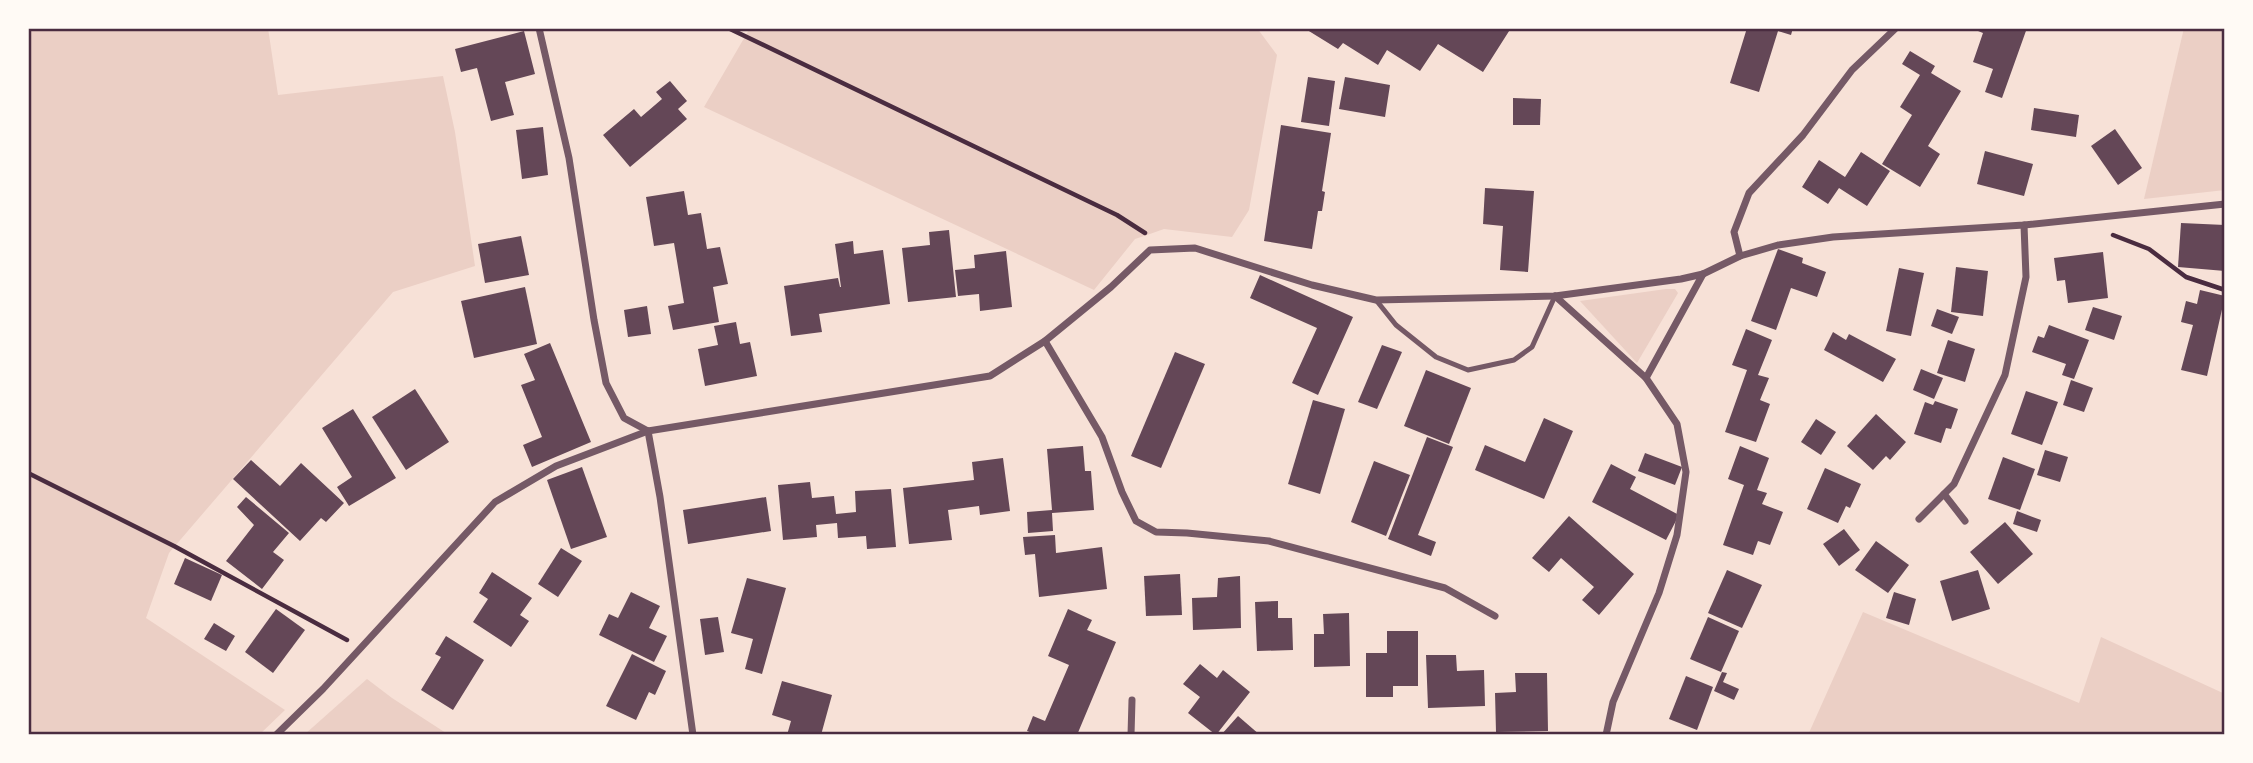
<svg xmlns="http://www.w3.org/2000/svg" width="2253" height="763" font-family="'IBM Plex Sans',sans-serif">
	<rect width="100%" height="100%" fill="#f7e1d7"/>
	<g fill="#ebcfc5">
		<polygon points="28,28 268,28 278,95 443,76 455,132 475,266 393,292 169,553 146,618 285,710 259,735 28,735"/>
		<polygon points="750,28 1257,28 1277,55 1249,210 1232,237 1164,229 1147,235 1135,239 1094,290 704,107"/>
		<polygon points="2184,28 2225,28 2225,190 2144,199"/>
		<polygon points="1666,289 1675,289 1678,293 1637,363 1580,301"/>
		<polygon points="1863,612 2079,703 2101,637 2225,694 2225,735 1808,735"/>
		<polygon points="367,679 392,698 449,735 304,735"/>
	</g>
	<g fill="#644757">
		<polygon points="1304,28 1511,28 1483,72 1438,44 1420,71 1387,50 1378,65 1343,43 1338,49"/>
		<polygon points="1747,28 1793,28 1791,35 1778,31 1759,92 1730,83"/>
		<polygon points="1979,28 2027,28 2002,98 1985,92 1993,69 1973,62 1983,33 1978,31"/>
		<polygon points="524,31 535,74 505,82 514,115 491,121 477,68 461,72 455,49"/>
		<polygon points="1910,51 1935,66 1931,73 1961,91 1928,146 1940,154 1920,187 1882,164 1912,115 1900,107 1920,75 1902,64"/>
		<polygon points="1308,77 1335,81 1329,126 1301,122"/>
		<polygon points="1345,77 1390,85 1385,117 1339,109"/>
		<polygon points="670,81 687,101 678,109 687,119 630,167 603,135 634,109 641,117 662,99 656,92"/>
		<polygon points="1513,98 1541,99 1540,125 1513,125"/>
		<polygon points="2034,108 2079,115 2076,137 2031,130"/>
		<polygon points="1281,125 1331,133 1322,191 1325,192 1322,211 1318,211 1312,249 1264,241"/>
		<polygon points="543,127 548,175 522,179 516,130"/>
		<polygon points="2115,129 2142,168 2118,185 2091,146"/>
		<polygon points="1985,151 2033,164 2024,196 1977,184"/>
		<polygon points="1861,152 1890,171 1867,206 1839,188 1828,204 1802,187 1819,160 1845,177"/>
		<polygon points="1485,188 1534,191 1528,272 1500,270 1503,226 1483,224"/>
		<polygon points="684,191 688,215 701,213 707,249 720,247 728,284 713,287 719,322 673,330 668,306 684,303 674,243 654,246 646,197"/>
		<polygon points="2181,223 2225,225 2225,271 2178,267"/>
		<polygon points="949,230 956,297 908,302 902,248 930,245 929,232"/>
		<polygon points="521,236 529,275 485,283 478,244"/>
		<polygon points="853,241 854,254 883,250 890,304 819,314 822,332 791,336 784,286 838,278 840,287 841,287 835,244"/>
		<polygon points="1778,249 1803,258 1802,263 1826,272 1817,297 1791,288 1776,330 1751,321"/>
		<polygon points="1006,251 1012,307 980,311 979,294 958,296 955,270 975,268 974,255"/>
		<polygon points="2103,252 2108,298 2068,303 2065,280 2057,281 2054,258"/>
		<polygon points="1956,267 1988,271 1983,316 1951,312"/>
		<polygon points="1899,268 1924,273 1911,336 1886,331"/>
		<polygon points="1260,275 1353,317 1318,395 1292,383 1317,328 1250,298"/>
		<polygon points="525,287 537,344 474,358 461,301"/>
		<polygon points="2200,290 2225,296 2207,376 2181,370 2193,325 2181,322 2186,301 2197,304"/>
		<polygon points="647,306 651,334 628,337 624,310"/>
		<polygon points="2093,307 2122,316 2114,340 2085,330"/>
		<polygon points="1937,309 1959,317 1952,334 1931,326"/>
		<polygon points="736,322 740,344 750,342 757,376 705,386 698,349 718,345 714,326"/>
		<polygon points="2049,325 2089,340 2074,379 2062,375 2066,364 2032,352 2038,336 2044,338"/>
		<polygon points="1746,329 1772,340 1758,375 1769,378 1760,400 1770,404 1756,442 1725,432 1747,370 1732,365"/>
		<polygon points="1833,332 1846,340 1849,334 1896,359 1883,382 1824,350"/>
		<polygon points="1948,340 1975,349 1965,382 1937,373"/>
		<polygon points="550,343 591,442 532,467 523,445 542,437 521,385 535,380 524,354"/>
		<polygon points="1382,345 1402,352 1377,409 1358,402"/>
		<polygon points="1175,352 1205,364 1161,468 1131,456"/>
		<polygon points="1921,369 1943,378 1934,399 1913,390"/>
		<polygon points="1426,370 1471,388 1449,444 1404,426"/>
		<polygon points="2071,380 2093,388 2084,412 2063,405"/>
		<polygon points="415,389 449,442 406,470 372,417"/>
		<polygon points="2026,391 2058,402 2042,445 2011,434"/>
		<polygon points="1313,400 1345,409 1320,494 1288,484"/>
		<polygon points="1935,401 1958,409 1951,429 1946,428 1941,443 1914,434 1925,402 1933,405"/>
		<polygon points="353,409 396,478 349,506 337,487 352,477 322,428"/>
		<polygon points="1876,414 1906,442 1890,460 1886,456 1873,470 1847,446"/>
		<polygon points="1544,418 1573,431 1544,499 1475,470 1485,445 1525,462"/>
		<polygon points="1816,419 1836,432 1821,455 1801,442"/>
		<polygon points="1427,437 1453,447 1418,535 1436,542 1431,556 1388,539"/>
		<polygon points="1083,446 1085,471 1091,471 1094,510 1052,513 1053,531 1028,533 1027,512 1052,510 1047,449"/>
		<polygon points="1740,446 1769,458 1757,490 1767,493 1762,504 1783,512 1770,545 1758,541 1753,555 1723,545 1744,485 1728,479"/>
		<polygon points="2045,450 2068,457 2060,482 2037,475"/>
		<polygon points="1645,453 1682,467 1675,485 1638,471"/>
		<polygon points="2003,457 2035,469 2020,510 1988,499"/>
		<polygon points="1003,458 1010,511 980,515 979,506 948,510 952,540 909,544 903,488 974,480 972,462"/>
		<polygon points="251,460 280,486 301,463 344,503 326,522 321,518 300,541 233,479"/>
		<polygon points="1374,461 1410,475 1386,536 1351,522"/>
		<polygon points="1611,464 1636,477 1630,489 1679,515 1666,540 1592,502"/>
		<polygon points="582,467 607,537 571,549 547,480"/>
		<polygon points="1825,468 1861,484 1850,508 1846,506 1838,523 1807,509"/>
		<polygon points="810,482 812,498 834,496 836,514 856,512 855,491 891,489 896,547 867,549 866,536 838,538 837,523 816,525 817,537 783,540 778,485"/>
		<polygon points="246,497 289,533 273,552 284,560 262,589 226,561 254,525 237,507"/>
		<polygon points="766,497 771,531 688,544 683,510"/>
		<polygon points="2017,511 2041,520 2037,532 2013,524"/>
		<polygon points="1569,516 1634,574 1599,615 1582,600 1594,587 1561,558 1549,572 1532,558"/>
		<polygon points="2005,522 2033,554 1998,584 1970,552"/>
		<polygon points="1844,529 1860,550 1839,566 1823,544"/>
		<polygon points="1055,535 1056,553 1102,547 1107,589 1039,597 1035,554 1025,555 1023,537"/>
		<polygon points="1876,541 1909,565 1888,593 1855,570"/>
		<polygon points="561,548 582,561 558,597 538,584"/>
		<polygon points="185,558 222,575 211,601 174,584"/>
		<polygon points="1727,570 1762,585 1742,628 1708,613"/>
		<polygon points="1978,570 1990,609 1952,621 1940,581"/>
		<polygon points="492,572 532,598 520,615 529,621 511,647 473,622 488,599 479,593"/>
		<polygon points="1180,574 1182,615 1146,616 1144,576"/>
		<polygon points="1240,576 1241,628 1193,630 1192,598 1217,597 1218,578"/>
		<polygon points="747,578 786,588 762,674 745,669 753,639 731,633"/>
		<polygon points="631,592 660,606 649,628 667,636 654,662 599,635 609,614 618,618"/>
		<polygon points="1894,592 1916,599 1909,625 1886,618"/>
		<polygon points="1278,601 1278,618 1292,618 1293,650 1257,651 1255,602"/>
		<polygon points="276,609 305,630 273,673 245,652"/>
		<polygon points="1068,609 1092,620 1087,630 1116,642 1077,735 1038,735 1027,731 1033,716 1045,721 1069,665 1048,656"/>
		<polygon points="1349,613 1350,666 1314,667 1314,634 1324,634 1323,614"/>
		<polygon points="718,617 724,652 705,655 700,619"/>
		<polygon points="1708,617 1739,631 1721,672 1690,659"/>
		<polygon points="214,623 235,636 226,651 204,639"/>
		<polygon points="1387,631 1418,631 1418,686 1393,686 1393,697 1366,697 1366,653 1387,653"/>
		<polygon points="446,636 484,660 453,710 421,690 441,657 435,654"/>
		<polygon points="632,654 666,671 655,695 649,692 636,720 606,706"/>
		<polygon points="1426,655 1456,655 1457,671 1484,670 1485,706 1428,708"/>
		<polygon points="1200,664 1217,678 1223,670 1250,692 1216,735 1188,713 1200,697 1183,684"/>
		<polygon points="1722,672 1727,673 1723,682 1739,689 1734,700 1714,691"/>
		<polygon points="1515,673 1547,673 1548,731 1496,732 1495,693 1516,692"/>
		<polygon points="1686,676 1713,687 1697,730 1669,719"/>
		<polygon points="782,681 832,695 821,735 787,735 791,721 772,715"/>
		<polygon points="1238,716 1260,735 1221,735"/>
	</g>
	<g fill="none" stroke-linecap="round" stroke-linejoin="round">
		<g stroke="#4a2c40" stroke-width="4.5">
			<polyline points="728,28 1117,215 1145,233"/>
			<polyline points="2113,235 2149,249 2186,277 2225,290"/>
			<polyline points="28,473 174,546 347,640"/>
		</g>
		<polyline stroke="#755966" stroke-width="5" points="1376,300 1396,325 1436,357 1468,370 1514,360 1532,347 1555,296"/>
		<g stroke="#755966" stroke-width="7">
			<polyline points="539,28 569,158 594,320 606,383 624,418 648,431"/>
			<polyline points="1740,256 1734,232 1749,193 1803,135 1852,70 1896,28"/>
			<polyline points="1555,296 1646,378 1677,424 1686,472 1677,535 1659,593 1613,702 1606,735"/>
			<polyline points="1045,341 1102,437 1122,492 1136,521 1156,532 1187,533 1269,541 1445,588 1495,616"/>
			<polyline points="1646,378 1703,274"/>
			<polyline points="648,431 660,497 693,735"/>
			<polyline points="1944,494 1965,521"/>
			<polyline points="1919,519 1954,484 2005,375 2026,277 2024,225"/>
			<polyline points="276,735 323,689 495,502 556,466 648,431 990,376 1045,341 1111,287 1150,250 1195,248 1312,285 1376,300 1555,296 1681,279 1703,274 1740,256 1778,245 1833,237 2024,225 2225,204"/>
			<polyline points="1131,735 1132,700"/>
		</g>
	</g>
	<rect width="2253" height="763" fill="none" stroke="#fffaf5" stroke-width="60"/>
	<rect x="30" y="30" width="2193" height="703" fill="none" stroke="#4a2c40" stroke-width="2.5"/>
</svg>
